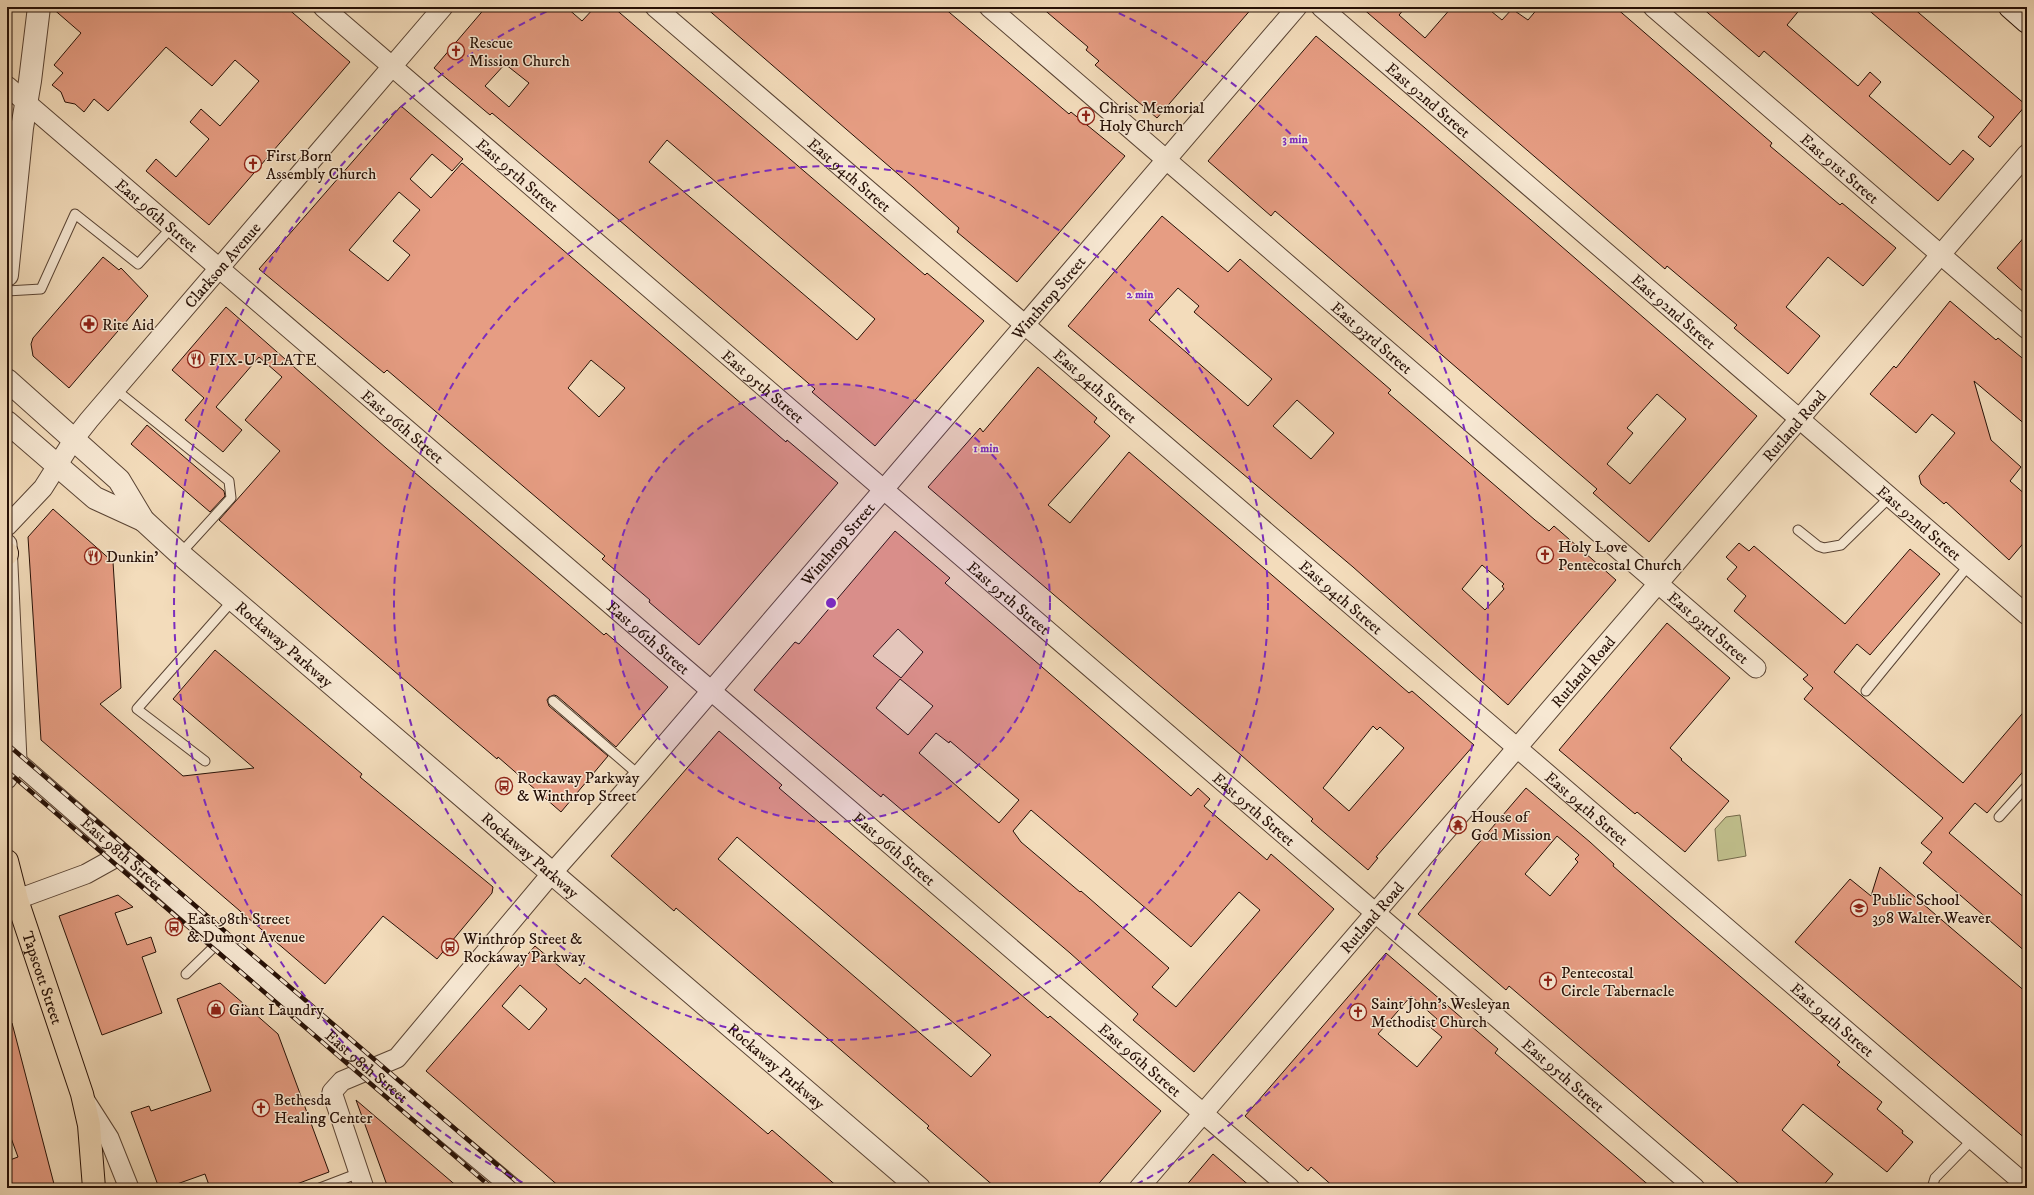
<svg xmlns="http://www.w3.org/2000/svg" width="2034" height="1195" font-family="'IM FELL DW Pica',serif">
	<rect width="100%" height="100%" fill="#f3dcbb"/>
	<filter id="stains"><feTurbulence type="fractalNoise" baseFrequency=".005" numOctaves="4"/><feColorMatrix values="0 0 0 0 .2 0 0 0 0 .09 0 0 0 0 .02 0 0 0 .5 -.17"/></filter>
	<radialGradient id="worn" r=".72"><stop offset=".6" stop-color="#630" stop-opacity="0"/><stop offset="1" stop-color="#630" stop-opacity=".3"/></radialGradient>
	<polygon fill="#c0bf8c" stroke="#736849" points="1740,815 1746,856 1718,861 1715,829 1726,817"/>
	<g fill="#e69d83" stroke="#261006" fill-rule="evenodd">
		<polygon points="51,7 286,7 350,62 209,225 146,171 156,159 176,177 209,139 190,122 201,109 220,126 259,81 235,60 212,86 166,47 108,111 94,99 84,112 75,104 65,102 61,92 52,85 63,73 54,65 81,33"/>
		<path d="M486 7H566L582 21 595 7H613L925 275 927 273 984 321 875 446 812 392 815 389 626 226 492 113 490 115 434 68ZM505 64 529 83 509 107 485 86ZM667 140 875 319 857 340 649 162Z"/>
		<polygon points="705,7 943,7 1069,114 1071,112 1125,156 1017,282 957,232 959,228 913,187"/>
		<polygon points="1041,7 1253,7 1157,118 1095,65 1099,61 1086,50 1088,47"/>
		<polygon points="1361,7 1406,7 1399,15 1425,38 1452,7 1486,7 1502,20 1512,9 1528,20 1539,7 1615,7 1772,143 1770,146 1840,205 1842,203 1896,248 1863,286 1828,257 1786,307 1820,336 1788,374 1734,328 1737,325 1667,266 1665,269"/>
		<polygon points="1701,7 1802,7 1787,25 1858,86 1870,72 1881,82 1869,96 1950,165 1963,150 1974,159 1938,201 1764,51 1759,57"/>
		<polygon points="1865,7 1912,7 2026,105 1990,147 1978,137 1994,117"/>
		<path d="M1316 36 1425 128 1757 416 1649 542 1593 493 1597 489 1354 279 1275 211 1271 216 1208 161ZM1657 394 1686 419 1630 484 1607 464 1633 433 1627 428Z"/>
		<path d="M401 106 463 159 452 171 432 154 410 179 431 198 462 163 786 442 787 440 838 483 699 645 649 602 650 600 602 559 605 556 387 370 384 373 259 269ZM399 192 420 210 393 241 410 255 388 281 349 250ZM591 360 625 388 599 417 568 388Z"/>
		<path d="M1162 216 1228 272 1240 259 1391 390 1388 393 1535 520 1549 531 1554 526 1616 580 1508 705 1353 567 1068 326ZM1178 288 1199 306 1194 312 1272 379 1248 406 1149 320ZM1297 400 1334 433 1311 459 1273 426ZM1482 565 1504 584 1502 586 1504 589 1485 610 1462 589Z"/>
		<polygon points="2027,234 2027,295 1997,268"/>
		<polygon points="103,257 119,270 121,268 148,296 69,388 33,356 31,344 33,338"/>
		<polygon points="1950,301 1996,340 1998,338 2027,362 2027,426 1974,381 1991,440 2021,467 2010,481 2027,496 2027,539 2009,560 1946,502 1944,504 1921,484 1919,476 1955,433 1932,414 1916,433 1870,394 1894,366 1896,368"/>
		<polygon points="226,307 386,448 575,610 604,635 606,633 668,687 616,747 557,696 554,695 549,697 547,700 549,706 608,756 561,812 498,757 497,759 444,714 219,520 280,451 245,420 282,377 259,357 216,407 242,430 223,452 185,420 204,398 172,370"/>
		<path d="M1038 367 1097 418 1094 422 1110 436 1048 505 1070 523 1129 452 1409 693 1412 691 1474 745 1376 857 1378 858 1368 870 1311 821 1313 819 1241 755 928 487 980 428 983 432ZM1373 726 1377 730 1380 727 1404 748 1349 811 1323 788Z"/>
		<polygon points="147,425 224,491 225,496 210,512 131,444"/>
		<polygon points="53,509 113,562 121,688 100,704 183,776 254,768 173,699 215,650 362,774 360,777 493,887 492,893 437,959 383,916 325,984 41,740 28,537"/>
		<path d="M895 531 950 578 945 583 1191 796 1198 788 1210 799 1204 806 1267 860 1271 854 1334 909 1194 1072 1133 1020 1138 1014 1070 953 883 794 881 797 754 690 795 642 799 644ZM898 629 923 652 901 678 873 656ZM900 679 933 706 908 735 876 708ZM936 733 949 743 950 741 1019 800 999 823 919 753ZM1031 810 1191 947 1239 892 1260 910 1176 1007 1152 987 1169 968 1081 891 1080 892 1021 842 1013 831Z"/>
		<polygon points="1739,543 1749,551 1754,546 1845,624 1910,549 1940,574 1870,655 1857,644 1834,672 1963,783 2027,708 2027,767 1987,813 1975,803 1949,833 2027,900 2027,953 1923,863 1932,852 1921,843 1943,818 1804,699 1813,688 1803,679 1808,675 1734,611 1746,596 1727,579 1737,567 1726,557"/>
		<polygon points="1667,623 1730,678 1670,748 1682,759 1681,760 1729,801 1685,852 1637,812 1635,814 1559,750"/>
		<path d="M719 731 782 785 779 788 866 862 1033 1005 1048 1018 1050 1016 1161 1111 1095 1188H996L927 1128 929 1126 819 1031 676 908 674 911 611 856ZM737 837 991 1055 971 1077 718 859Z"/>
		<path d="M1526 788 1590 842 1614 864 1613 866 1683 927 1840 1062 1837 1065 1882 1102 1877 1109 1903 1131 1902 1133 1913 1142 1887 1172 1803 1104 1782 1130 1833 1174 1821 1188H1744L1509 986 1506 990 1418 914ZM1557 836 1579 855 1575 859 1578 862 1550 896 1525 874Z"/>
		<polygon points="1880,867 2027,993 2027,1140 1795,942 1850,879 1871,896"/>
		<polygon points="118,895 133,907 115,913 127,945 151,937 156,952 142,957 162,1013 102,1035 59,916"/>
		<path d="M535 946 580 984 585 978 768 1134 772 1130 839 1188H561L426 1071ZM520 985 547 1009 529 1030 502 1006Z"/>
		<path d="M1386 953 1498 1049 1495 1053 1652 1188H1335L1311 1167 1308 1171 1245 1116ZM1411 996 1437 1019 1430 1027 1442 1037 1417 1067 1378 1034Z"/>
		<polygon points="220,983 278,1034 329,1172 286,1188 210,1188 205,1174 177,1184 178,1188 159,1188 131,1112 149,1106 151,1111 211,1091 177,999"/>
		<polygon points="12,1023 54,1184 42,1188 10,1188 7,1178 7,1161 18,1157 7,1127 7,1024"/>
		<polygon points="356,1100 459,1188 388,1188"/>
		<polygon points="1213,1154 1252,1188 1184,1188"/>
	</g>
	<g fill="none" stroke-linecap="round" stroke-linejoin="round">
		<g stroke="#594333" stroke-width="11">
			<g id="service">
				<polyline points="7,291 41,289 75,214 138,264 172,227"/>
				<polyline points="116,390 229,481 231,498 180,554"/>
				<polyline points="1798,530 1818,546 1824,548 1841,545 1890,497"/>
				<polyline points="1866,691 1969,565"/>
				<polyline points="553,701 639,775"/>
				<polyline points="205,761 137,709 233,600"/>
				<polyline points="1999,817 2027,786"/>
				<polyline points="186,974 221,940"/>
				<polyline points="320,1188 359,1173"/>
				<polyline points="1932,1188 1935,1178 1973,1139"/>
			</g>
		</g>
		<g stroke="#594333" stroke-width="21">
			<g id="minor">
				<path id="s1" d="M323 7 1695 1188"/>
				<path id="s2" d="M655 7 2027 1186"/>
				<path id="s3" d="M989 7 1756 668"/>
				<path id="s4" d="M1321 7 2027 615"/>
				<path id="s5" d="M1653 7 2027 329"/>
				<path id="s6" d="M7 86 1290 1188"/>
				<path id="s7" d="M7 526 43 488 74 439 89 420 443 7"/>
				<polyline points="7,544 17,760 7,779"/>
				<path id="s8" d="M7 753 370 1069 513 1188"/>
				<polyline points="7,903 86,874 122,854"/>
				<polyline points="86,1102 109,1138 129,1188"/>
				<path id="s9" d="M364 1188 332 1092 342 1081 397 1058 552 873 639 775 1297 7"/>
				<path id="s10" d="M1139 1188 2027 154"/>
			</g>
		</g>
		<g stroke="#594333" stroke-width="24">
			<g id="tertiary">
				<polyline points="7,275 22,128 30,81 39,7"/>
				<path id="s11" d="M7 380 119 480 143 520 180 554 919 1188"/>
				<polyline points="7,422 95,498 143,520"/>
			</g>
		</g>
		<g stroke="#261006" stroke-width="24">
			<polyline id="secondary" points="2010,7 2027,22"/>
		</g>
		<g stroke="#261006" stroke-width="24">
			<g id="primary">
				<polyline points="7,554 7,553"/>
				<path id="s12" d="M7 861 17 900 82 1094 89 1125 94 1188"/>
			</g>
		</g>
		<use href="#service" stroke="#f7e8d3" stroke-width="9"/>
		<use href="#minor" stroke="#f7e8d3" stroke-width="19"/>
		<use href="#tertiary" stroke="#f7e8d3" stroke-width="22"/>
		<use href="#secondary" stroke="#f7e8d3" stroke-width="22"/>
		<use href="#primary" stroke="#f3dcbb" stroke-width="22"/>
		<g stroke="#261006" stroke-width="4.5">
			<g id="rail">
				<polyline points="7,744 524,1188"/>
				<polyline points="7,771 492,1188"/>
			</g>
		</g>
		<use href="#rail" stroke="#f7e8d3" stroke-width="3" stroke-dasharray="9" stroke-linecap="butt"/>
	</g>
	<circle cx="831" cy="603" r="219" fill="#7b2cbf" fill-opacity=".12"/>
	<g fill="none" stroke="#7b2cbf" stroke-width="2" stroke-dasharray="7 5">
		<circle cx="831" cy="603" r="219"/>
		<circle cx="831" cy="603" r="437"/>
		<path d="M533 1188A656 656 0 0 1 554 8M1108 8A656 656 0 0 1 1129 1188"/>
	</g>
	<defs>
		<g id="church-ring" transform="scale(0.9)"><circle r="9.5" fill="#f7e8d3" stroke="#8f2418" stroke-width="1.5"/><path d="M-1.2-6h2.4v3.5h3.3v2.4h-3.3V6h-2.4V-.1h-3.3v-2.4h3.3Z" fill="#8f2418"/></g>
		<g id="pharmacy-ring" transform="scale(0.9)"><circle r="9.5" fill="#f7e8d3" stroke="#8f2418" stroke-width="1.5"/><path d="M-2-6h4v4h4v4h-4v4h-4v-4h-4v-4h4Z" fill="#8f2418"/></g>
		<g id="restaurant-ring" transform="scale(0.9)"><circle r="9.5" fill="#f7e8d3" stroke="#8f2418" stroke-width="1.5"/><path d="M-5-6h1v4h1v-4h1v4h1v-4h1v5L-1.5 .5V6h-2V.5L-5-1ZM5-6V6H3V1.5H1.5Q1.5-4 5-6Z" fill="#8f2418"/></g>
		<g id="bus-ring" transform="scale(0.9)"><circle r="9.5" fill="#f7e8d3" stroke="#8f2418" stroke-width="1.5"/><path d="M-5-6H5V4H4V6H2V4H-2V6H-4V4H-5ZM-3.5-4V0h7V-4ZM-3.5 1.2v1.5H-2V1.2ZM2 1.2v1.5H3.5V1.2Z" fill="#8f2418"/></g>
		<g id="temple-ring" transform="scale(0.9)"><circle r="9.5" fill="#f7e8d3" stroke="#8f2418" stroke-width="1.5"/><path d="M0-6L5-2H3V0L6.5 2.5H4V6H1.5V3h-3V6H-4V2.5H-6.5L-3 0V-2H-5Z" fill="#8f2418"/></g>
		<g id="school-ring" transform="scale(0.9)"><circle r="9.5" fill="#f7e8d3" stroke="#8f2418" stroke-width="1.5"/><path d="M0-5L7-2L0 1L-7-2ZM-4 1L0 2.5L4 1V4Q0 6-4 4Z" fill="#8f2418"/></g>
		<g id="shop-ring" transform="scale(0.9)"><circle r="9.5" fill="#f7e8d3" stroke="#8f2418" stroke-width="1.5"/><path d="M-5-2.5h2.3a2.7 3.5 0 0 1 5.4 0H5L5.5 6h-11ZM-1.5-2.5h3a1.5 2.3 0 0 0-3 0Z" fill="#8f2418"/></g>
	</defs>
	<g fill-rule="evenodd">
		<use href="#church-ring" x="456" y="51"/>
		<use href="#church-ring" x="1086" y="116"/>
		<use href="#church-ring" x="253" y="164"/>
		<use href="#pharmacy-ring" x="89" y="324"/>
		<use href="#restaurant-ring" x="196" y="359"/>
		<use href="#church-ring" x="1545" y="555"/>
		<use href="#restaurant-ring" x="93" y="556"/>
		<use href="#bus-ring" x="504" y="786"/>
		<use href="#temple-ring" x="1458" y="825"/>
		<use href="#school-ring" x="1859" y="908"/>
		<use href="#bus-ring" x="174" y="927"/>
		<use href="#bus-ring" x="450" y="947"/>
		<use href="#church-ring" x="1548" y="981"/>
		<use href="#shop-ring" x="216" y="1009"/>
		<use href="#church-ring" x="1358" y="1012"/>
		<use href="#church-ring" x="261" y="1108"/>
	</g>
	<g text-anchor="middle" stroke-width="3" stroke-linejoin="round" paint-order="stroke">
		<g font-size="16" fill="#261006" stroke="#f7e8d3" text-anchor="start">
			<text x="469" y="48">Rescue<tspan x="469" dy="18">Mission Church</tspan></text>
			<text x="1099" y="113">Christ Memorial<tspan x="1099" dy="18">Holy Church</tspan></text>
			<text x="266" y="161">First Born<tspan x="266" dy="18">Assembly Church</tspan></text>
			<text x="102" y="330">Rite Aid</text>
			<text x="209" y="365">FIX-U-PLATE</text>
			<text x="1558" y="552">Holy Love<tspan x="1558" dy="18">Pentecostal Church</tspan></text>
			<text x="106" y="562">Dunkin'</text>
			<text x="517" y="783">Rockaway Parkway<tspan x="517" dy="18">&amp; Winthrop Street</tspan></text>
			<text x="1471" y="822">House of<tspan x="1471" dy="18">God Mission</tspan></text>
			<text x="1872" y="905">Public School<tspan x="1872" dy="18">398 Walter Weaver</tspan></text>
			<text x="187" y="924">East 98th Street<tspan x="187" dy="18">&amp; Dumont Avenue</tspan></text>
			<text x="463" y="944">Winthrop Street &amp;<tspan x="463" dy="18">Rockaway Parkway</tspan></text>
			<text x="1561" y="978">Pentecostal<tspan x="1561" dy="18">Circle Tabernacle</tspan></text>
			<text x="1371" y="1009">Saint John's Wesleyan<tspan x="1371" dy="18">Methodist Church</tspan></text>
			<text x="229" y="1015">Giant Laundry</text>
			<text x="274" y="1105">Bethesda<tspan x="274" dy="18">Healing Center</tspan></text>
		</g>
		<g font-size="16" fill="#261006" stroke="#f7e8d3">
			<text dy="6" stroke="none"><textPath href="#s4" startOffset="142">East 92nd Street</textPath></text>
			<text dy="6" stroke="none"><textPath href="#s5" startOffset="247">East 91st Street</textPath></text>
			<text dy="6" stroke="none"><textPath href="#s1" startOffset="257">East 95th Street</textPath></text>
			<text dy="6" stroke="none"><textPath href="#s2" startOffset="257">East 94th Street</textPath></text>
			<text dy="6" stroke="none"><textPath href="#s6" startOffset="198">East 96th Street</textPath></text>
			<text dy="6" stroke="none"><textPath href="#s7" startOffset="339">Clarkson Avenue</textPath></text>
			<text dy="6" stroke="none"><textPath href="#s9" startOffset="1177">Winthrop Street</textPath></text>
			<text dy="6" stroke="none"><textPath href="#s4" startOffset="466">East 92nd Street</textPath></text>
			<text dy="6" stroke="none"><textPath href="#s3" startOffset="506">East 93rd Street</textPath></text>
			<text dy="6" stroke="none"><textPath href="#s1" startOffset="581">East 95th Street</textPath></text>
			<text dy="6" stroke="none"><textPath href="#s2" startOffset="581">East 94th Street</textPath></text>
			<text dy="6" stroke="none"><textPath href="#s10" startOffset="1005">Rutland Road</textPath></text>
			<text dy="6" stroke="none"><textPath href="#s6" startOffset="522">East 96th Street</textPath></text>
			<text dy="6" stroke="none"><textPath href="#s4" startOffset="790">East 92nd Street</textPath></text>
			<text dy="6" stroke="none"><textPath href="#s9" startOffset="853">Winthrop Street</textPath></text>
			<text dy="6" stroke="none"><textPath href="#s2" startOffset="905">East 94th Street</textPath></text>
			<text dy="6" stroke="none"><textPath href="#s1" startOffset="905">East 95th Street</textPath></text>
			<text dy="6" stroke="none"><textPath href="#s3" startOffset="950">East 93rd Street</textPath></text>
			<text dy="6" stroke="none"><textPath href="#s6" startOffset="846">East 96th Street</textPath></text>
			<text dy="6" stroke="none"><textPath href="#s11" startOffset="385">Rockaway Parkway</textPath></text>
			<text dy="6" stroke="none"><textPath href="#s10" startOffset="681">Rutland Road</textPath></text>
			<text dy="6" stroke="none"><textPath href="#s2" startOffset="1229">East 94th Street</textPath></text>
			<text dy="6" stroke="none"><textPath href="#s1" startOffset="1229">East 95th Street</textPath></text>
			<text dy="6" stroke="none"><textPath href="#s6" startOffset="1170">East 96th Street</textPath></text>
			<text dy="6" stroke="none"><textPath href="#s8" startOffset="153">East 98th Street</textPath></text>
			<text dy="6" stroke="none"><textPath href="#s11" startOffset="709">Rockaway Parkway</textPath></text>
			<text dy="6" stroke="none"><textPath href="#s10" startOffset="357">Rutland Road</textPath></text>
			<text dy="6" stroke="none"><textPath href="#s12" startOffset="122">Tapscott Street</textPath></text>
			<text dy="6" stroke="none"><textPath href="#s2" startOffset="1553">East 94th Street</textPath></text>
			<text dy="6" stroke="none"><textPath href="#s6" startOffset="1494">East 96th Street</textPath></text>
			<text dy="6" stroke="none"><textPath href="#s8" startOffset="477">East 98th Street</textPath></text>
			<text dy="6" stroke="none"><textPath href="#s11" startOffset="1033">Rockaway Parkway</textPath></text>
			<text dy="6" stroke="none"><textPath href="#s1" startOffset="1637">East 95th Street</textPath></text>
		</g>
	</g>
	<circle cx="831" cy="603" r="6" fill="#7b2cbf" stroke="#f7e8d3" stroke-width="2"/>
	<g font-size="12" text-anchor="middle" font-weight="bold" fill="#7b2cbf" stroke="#f7e8d3" stroke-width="3" stroke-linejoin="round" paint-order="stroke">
		<text x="1295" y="143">3 min</text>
		<text x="1140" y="298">2 min</text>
		<text x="986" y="452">1 min</text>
	</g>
	<rect width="2034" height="1195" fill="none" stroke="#f3dcbb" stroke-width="24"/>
	<rect x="8" y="8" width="2018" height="1179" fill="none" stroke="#261006" stroke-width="2"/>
	<rect x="12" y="12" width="2010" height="1171" fill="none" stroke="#261006"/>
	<rect width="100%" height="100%" filter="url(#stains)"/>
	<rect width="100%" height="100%" fill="url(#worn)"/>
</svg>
